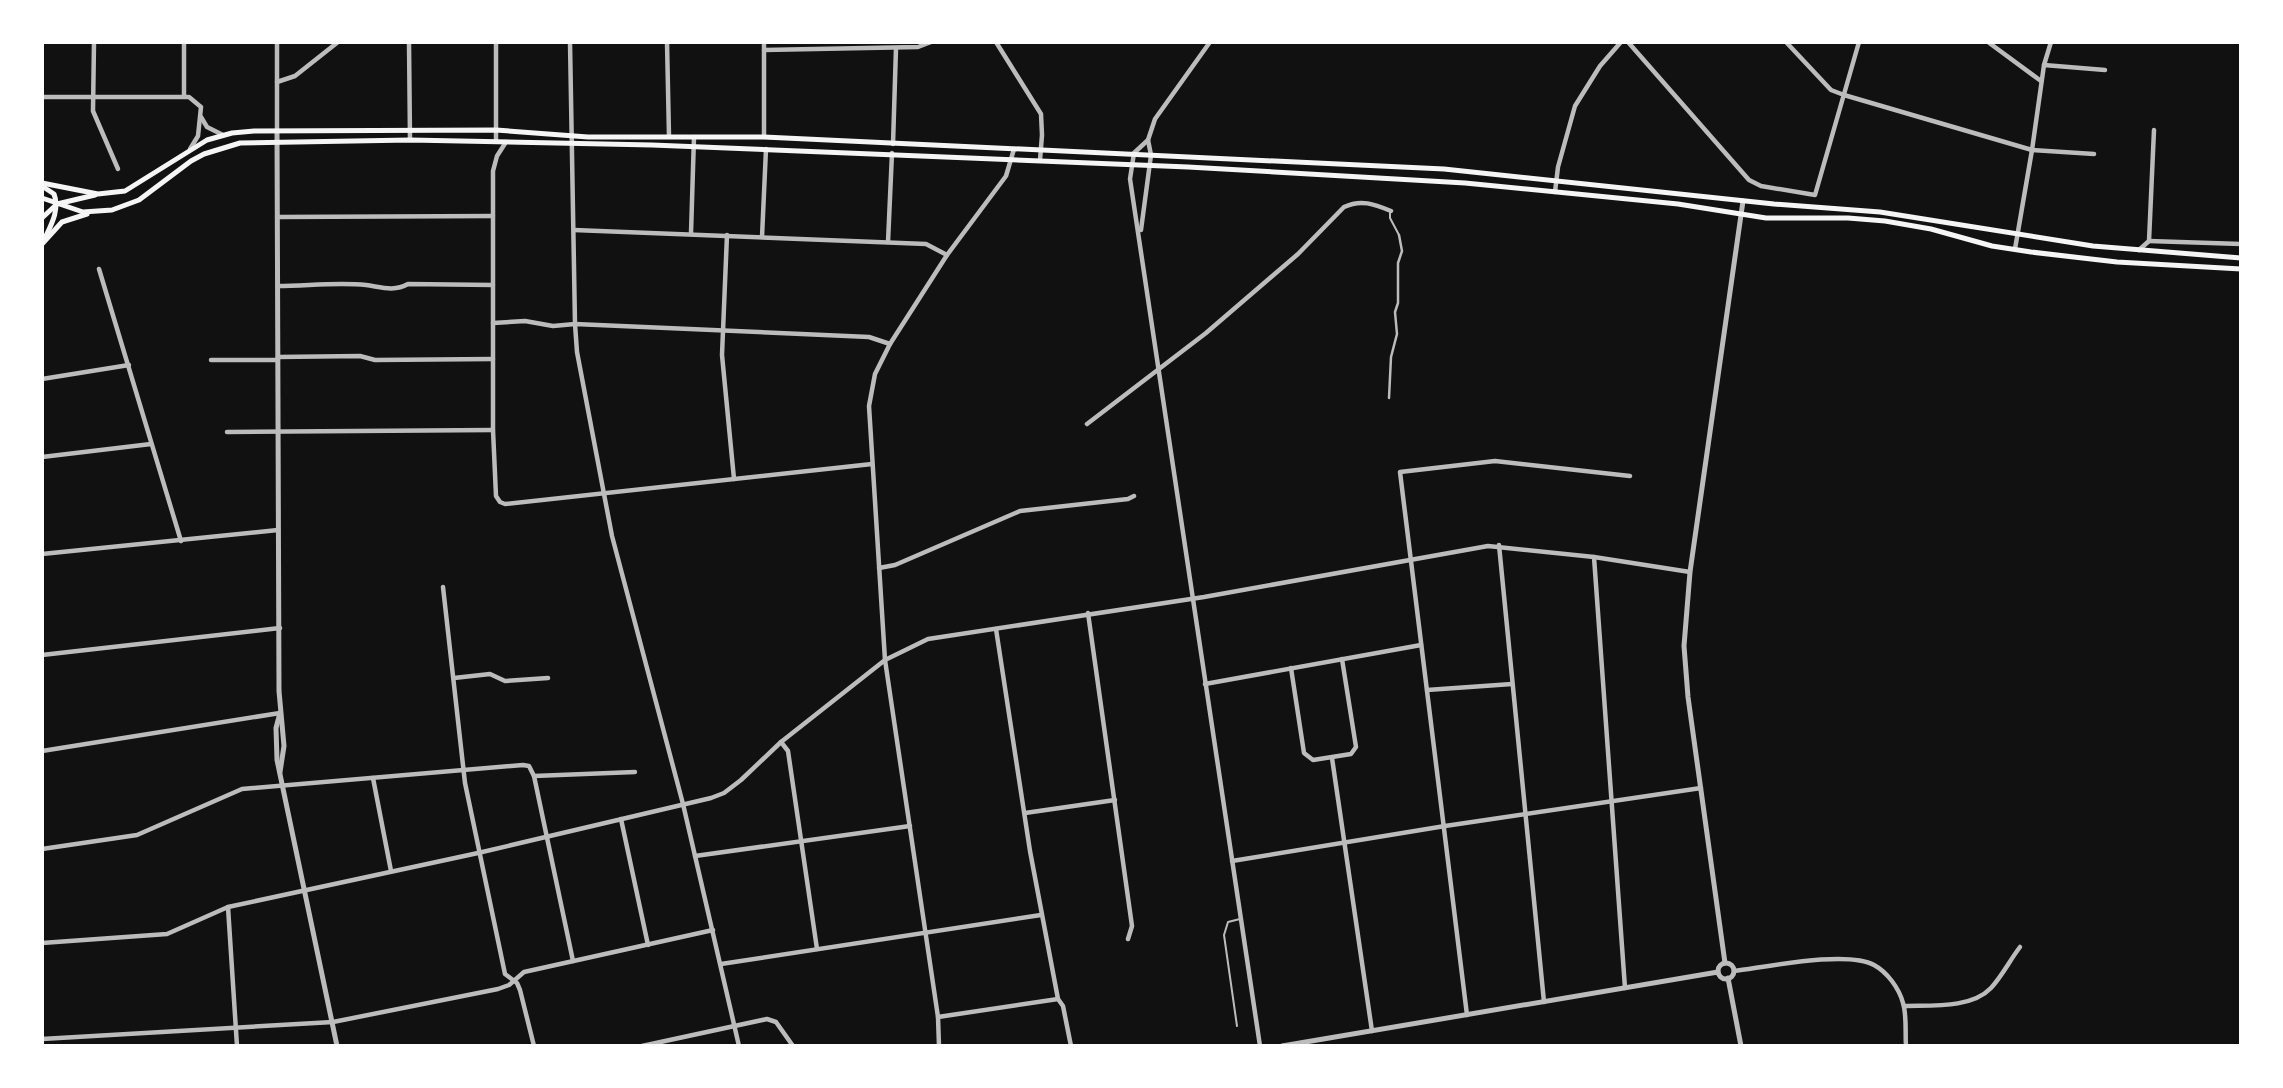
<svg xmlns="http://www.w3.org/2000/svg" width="2283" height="1088" font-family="Quicksand,sans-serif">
	<rect width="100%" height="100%" fill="#111"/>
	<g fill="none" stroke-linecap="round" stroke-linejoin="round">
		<g stroke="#bcbcbc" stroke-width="2">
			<polyline points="1390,212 1390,218 1399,235"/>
			<polyline points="1237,1026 1224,935 1228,922 1240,919"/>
		</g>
		<polyline stroke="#bcbcbc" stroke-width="2.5" points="1389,398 1391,357 1397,334 1395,312 1398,303 1398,263 1402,251 1399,235"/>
		<g stroke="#bcbcbc" stroke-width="4.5">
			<polyline points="94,42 93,111 118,169"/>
			<polyline points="184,42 184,96"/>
			<polyline points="409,42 410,140"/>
			<polyline points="570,42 575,324 577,352 612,536 683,804 739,1046"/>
			<polyline points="667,42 669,136"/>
			<polyline points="764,42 764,137"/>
			<polyline points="996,42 1041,114 1042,135 1040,160"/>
			<polyline points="1628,42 1749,180 1761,186 1815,195 1859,42"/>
			<polyline points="1786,42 1831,90 1844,95 2032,150 2094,154"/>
			<polyline points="1988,42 2041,81"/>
			<polyline points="764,50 918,47 931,42"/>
			<polyline points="2044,65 2105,70"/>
			<polyline points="277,82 295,76 338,42"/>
			<polyline points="42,97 189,97 201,107 198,136 190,149"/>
			<polyline points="201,117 207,127 223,135"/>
			<polyline points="277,130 277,42"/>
			<polyline points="1148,140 1134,153 1130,179 1260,1046"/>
			<polyline points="496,141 496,42"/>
			<polyline points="506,142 497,156 493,171 493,430 496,496 500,502 505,504 872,464"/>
			<polyline points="893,144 896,48"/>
			<polyline points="1555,192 1558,167 1575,106 1600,66 1621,42"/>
			<polyline points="278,217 493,216"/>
			<polyline points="574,230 926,244 947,255"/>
			<polyline points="1141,230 1151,155 1148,140 1155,119 1210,42"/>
			<polyline points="691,233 694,137"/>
			<polyline points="727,235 722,355 734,479"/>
			<polyline points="762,237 766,149"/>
			<polyline points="2149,241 2241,244"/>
			<polyline points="888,242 892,153"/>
			<polyline points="2015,249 2032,150 2044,65 2051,42"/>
			<polyline points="2139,250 2149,241 2154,130"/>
			<polyline points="99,269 181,541"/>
			<path d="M278 286C306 286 337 282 366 285 381 287 394 292 408 284L493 285"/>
			<polyline points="493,323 525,321 553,326 575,324 869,337 890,344"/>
			<polyline points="278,357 360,356 375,360 493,359"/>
			<polyline points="211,360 278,360"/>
			<polyline points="42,379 129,365"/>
			<path d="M1087 424 1206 333 1298 254 1344 207C1361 199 1374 204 1391 211"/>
			<polyline points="227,432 493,430"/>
			<polyline points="42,457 151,444"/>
			<polyline points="1499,545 1544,1002"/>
			<polyline points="42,554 278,530"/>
			<polyline points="1594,557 1625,988"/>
			<polyline points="879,568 895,565 1020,511 1128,499 1134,496"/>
			<polyline points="443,587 465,783 505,974 517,983 520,990 534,1046"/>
			<polyline points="1088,613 1132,926 1128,939"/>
			<polyline points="996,629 1030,851 1058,999 1063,1006 1071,1046"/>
			<polyline points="42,655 280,628"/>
			<polyline points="1291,668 1304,753 1313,760 1351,754 1356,747 1342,659"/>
			<polyline points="454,678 490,674 505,681 548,678"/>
			<polyline points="1205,684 1421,645"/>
			<polyline points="1427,690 1512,684"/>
			<polyline points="781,742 788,751 817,949"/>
			<polyline points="42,751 280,713"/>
			<polyline points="1332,758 1372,1031"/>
			<polyline points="534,776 573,961"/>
			<polyline points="373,778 391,871"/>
			<polyline points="1025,813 1115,800"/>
			<polyline points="621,819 648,945"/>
			<polyline points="42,849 137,835 242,789 523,765 529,766 534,776 635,772"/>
			<polyline points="695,856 910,826"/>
			<polyline points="1232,861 1445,826 1701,788"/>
			<polyline points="228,907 237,1046"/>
			<polyline points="42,943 167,934 228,907 478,853 711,798 724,793 741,780 781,742 885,660 928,639 1204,597 1488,546 1594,557 1690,572"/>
			<polyline points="721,964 1041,915"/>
			<path d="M1734 971C1766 967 1847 950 1874 965 1887 972 1899 988 1903 1003 1907 1016 1905 1032 1906 1046"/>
			<path d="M1904 1006C1930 1005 1971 1009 1991 988 2002 976 2010 960 2020 947"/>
			<polyline points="1467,1015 1400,472 1495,461 1630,476"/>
			<polyline points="938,1017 1058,999"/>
			<polyline points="42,1039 333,1022 498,989 509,985 524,972 713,930"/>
			<polyline points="642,1046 767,1019 776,1022 793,1046"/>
			<polyline points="939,1046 938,1017 885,660 869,406 875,374 890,344 947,255 1006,176 1014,149"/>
		</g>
		<g stroke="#bcbcbc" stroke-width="5">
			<polyline points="277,130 279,691 284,746 280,772"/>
			<polyline points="280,713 276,728 277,760 337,1046"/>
			<polyline points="1725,963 1688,697 1684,646 1690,572 1743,201"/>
			<circle cx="1726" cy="971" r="8"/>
			<polyline points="1728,978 1741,1046"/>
			<polyline points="1282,1046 1718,972"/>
		</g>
		<g stroke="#f5f5f5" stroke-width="5">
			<polyline points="42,183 98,194 125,191 207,140 232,133 254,131 496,130 588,137 764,137 1444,169 1774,204 1880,212 2093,246 2241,258"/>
			<path d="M42 186 54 194C60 210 51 225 44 240"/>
			<polyline points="42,198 83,212 112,210 139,200 191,161 204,154 240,143 410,140 652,145 1188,167 1465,183 1678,204 1766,218 1848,218 1885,221 1931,229 1992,246 2031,252 2117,262 2241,269"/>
			<polyline points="42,218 57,204 95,195"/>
			<polyline points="42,244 62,222 87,214"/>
		</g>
	</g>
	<rect width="2283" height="1088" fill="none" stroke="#ffffff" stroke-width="88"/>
</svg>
